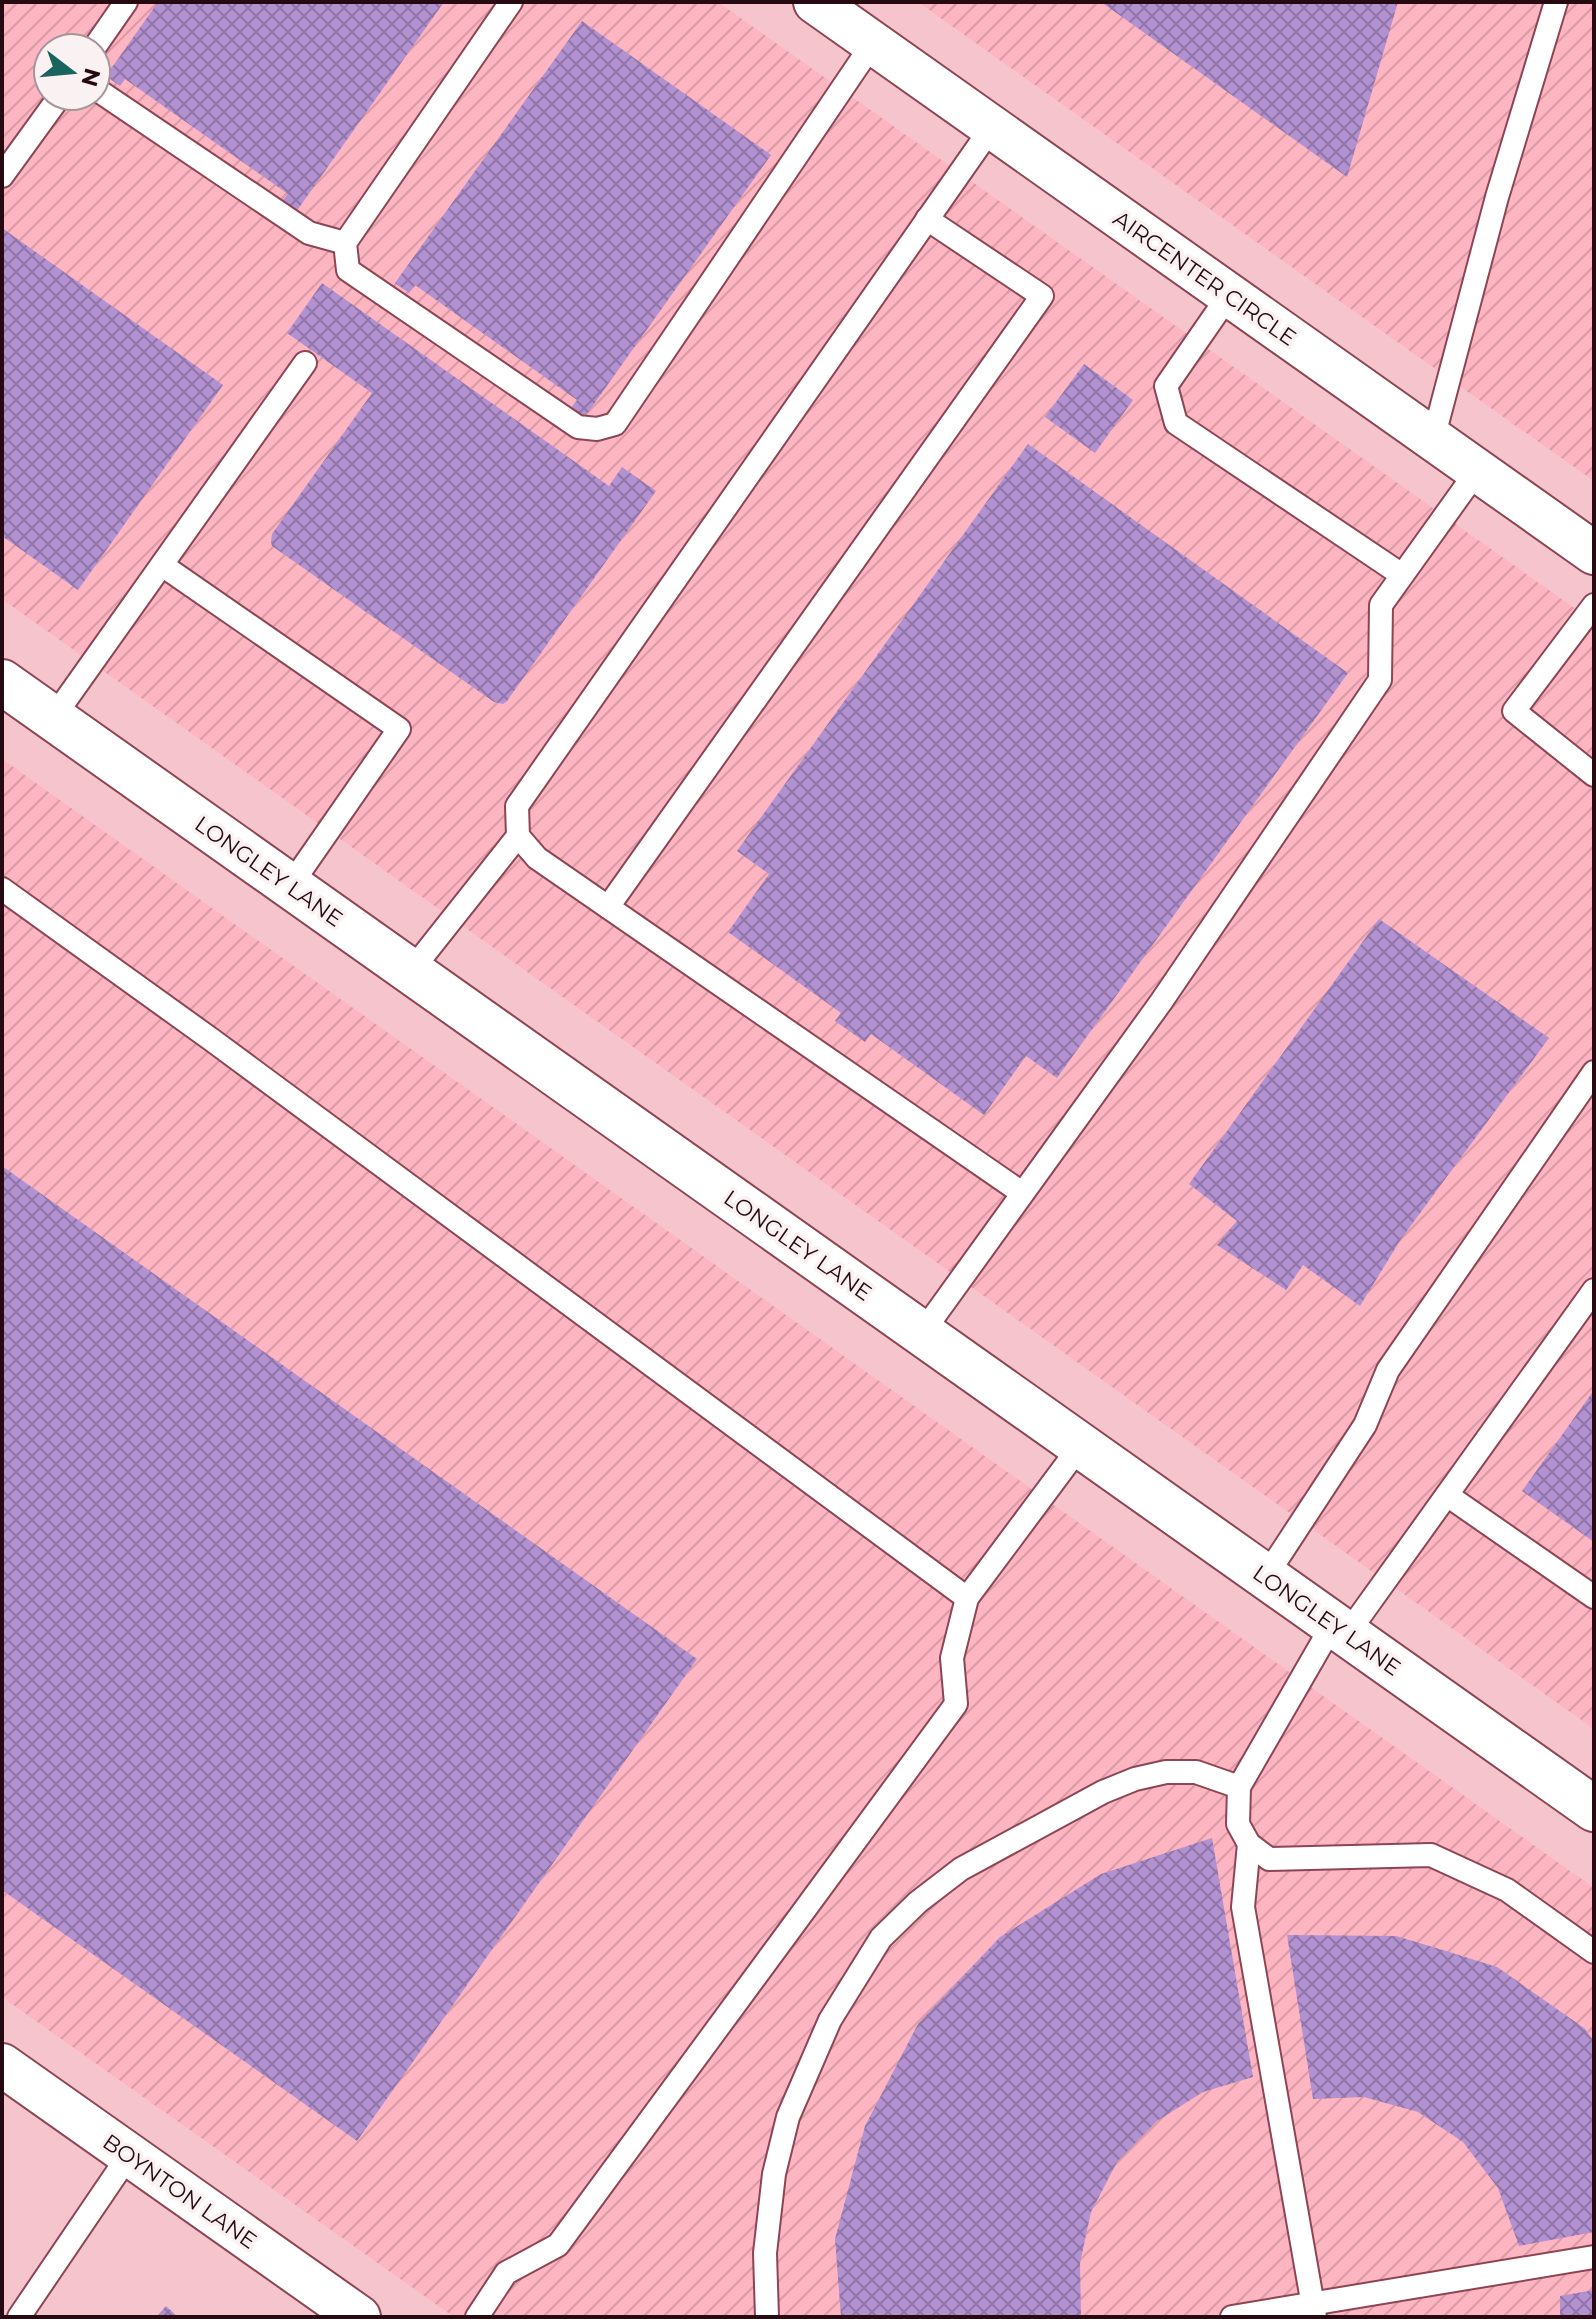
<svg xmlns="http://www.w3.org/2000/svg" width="1596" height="2319" font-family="Montserrat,sans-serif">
	<defs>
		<pattern id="industrial-furrows" width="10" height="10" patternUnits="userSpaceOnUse" patternTransform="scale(2)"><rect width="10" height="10" fill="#feb5c2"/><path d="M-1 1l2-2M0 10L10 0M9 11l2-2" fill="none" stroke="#da9aa6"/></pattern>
		<pattern id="building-cross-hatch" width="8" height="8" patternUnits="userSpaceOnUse" patternTransform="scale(2)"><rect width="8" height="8" fill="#b291d1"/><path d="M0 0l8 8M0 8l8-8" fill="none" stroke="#9175a8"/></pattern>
	</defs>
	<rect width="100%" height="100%" fill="#f6c4cc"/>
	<g fill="url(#industrial-furrows)" fill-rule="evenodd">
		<path d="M2 2H718L1594 622V1729L2 599ZM48 48H96V96H48Z"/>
		<polygon points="918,2 1594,2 1594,481 1348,307"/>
		<polygon points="2,759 1594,1888 1594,2317 454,2317 2,1997"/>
	</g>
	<g fill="url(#building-cross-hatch)">
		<polygon points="158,2 444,2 296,212 281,202 288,194 125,79 120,86 106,76"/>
		<polygon points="1101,2 1398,2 1347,177"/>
		<polygon points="582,21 771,155 584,418 571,408 577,400 415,285 409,293 395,283"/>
		<polygon points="2,228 223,385 78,590 2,536"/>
		<polygon points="322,283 609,486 622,467 656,491 507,701 503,704 494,702 272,546 271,542 272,534 372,393 287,333"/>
		<polygon points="1084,364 1133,400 1095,453 1045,417"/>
		<polygon points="1028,444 1348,673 1057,1078 1026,1056 984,1115 871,1034 865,1042 835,1021 841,1013 728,932 769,874 737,851"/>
		<polygon points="1379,919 1549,1038 1401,1239 1360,1306 1303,1265 1286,1290 1217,1245 1237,1221 1189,1184"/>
		<polygon points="2,1166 697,1659 357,2141 2,1890"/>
		<polygon points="1594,1390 1594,1542 1522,1491"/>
		<polygon points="1212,1838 1253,2077 1203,2092 1157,2121 1117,2162 1091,2212 1080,2263 1081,2317 841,2317 835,2239 865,2126 918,2024 1000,1937 1101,1874"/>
		<polygon points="1287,1935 1396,1936 1446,1951 1497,1967 1584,2028 1594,2041 1594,2232 1519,2246 1498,2188 1463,2142 1418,2112 1364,2097 1313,2099"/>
		<polygon points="1594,2290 1594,2317 1560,2317 1560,2296"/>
		<polygon points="166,2306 178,2317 156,2317"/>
	</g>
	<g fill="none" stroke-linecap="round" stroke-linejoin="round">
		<g stroke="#8c4554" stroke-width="26">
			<g id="service">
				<polyline points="511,2 345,243 348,270 578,427 597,429 615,424 873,43"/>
				<polyline points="94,48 126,2"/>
				<polyline points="96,89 309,233 345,243"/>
				<polyline points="992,127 517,806 518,836 537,858 1022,1193"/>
				<polyline points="2,176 60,96"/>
				<polyline points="1229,295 1166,386 1176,423 1402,575"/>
				<polyline points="1433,439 1497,197 1556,2"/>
				<polyline points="162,565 399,729 290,886"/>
				<polyline points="1594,605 1514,711 1594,775"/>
				<polyline points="53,718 305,363"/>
				<polyline points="2,889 212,1040 967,1598"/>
				<polyline points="608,907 1042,296 927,219"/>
				<polyline points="411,971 518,836"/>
				<polyline points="922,1333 1161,1002 1380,680 1381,605 1477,471"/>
				<polyline points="1447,1495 1594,1597"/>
				<polyline points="1266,1576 1365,1425 1388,1370 1594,1072"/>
				<polyline points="1333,1624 1239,1787 1238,1824 1249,1844 1269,1859 1431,1855 1507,1890 1594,1952"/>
				<polyline points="1347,1634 1594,1290"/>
				<polyline points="1249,1844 1243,1907 1315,2317"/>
				<polyline points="19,2317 129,2155"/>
				<polyline points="477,2317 506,2273 558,2245 956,1704 952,1658 967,1598 1081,1445"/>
				<polyline points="767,2317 765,2253 774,2174 788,2117 830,2020 881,1938 918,1902 961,1869 1103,1792 1135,1779 1166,1772 1196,1772 1239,1787"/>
				<polyline points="1232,2317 1594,2257"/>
			</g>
		</g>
		<g stroke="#8c4554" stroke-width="46">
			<g id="minor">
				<polyline points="815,2 1594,553"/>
				<polyline points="2,2065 359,2317"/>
			</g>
		</g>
		<g stroke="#8c4554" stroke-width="48">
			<polyline id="secondary" points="2,682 1594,1809"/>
		</g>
		<use href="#service" stroke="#fff" stroke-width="22"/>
		<use href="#minor" stroke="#fff" stroke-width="42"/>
		<use href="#secondary" stroke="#fff" stroke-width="44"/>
	</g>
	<g text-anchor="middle" stroke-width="7" stroke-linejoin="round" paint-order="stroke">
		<g font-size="22" fill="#270a11" stroke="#faf1f3">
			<text transform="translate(1205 278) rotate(35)" y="8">AIRCENTER CIRCLE</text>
			<text transform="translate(269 871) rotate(35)" y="8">LONGLEY LANE</text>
			<text transform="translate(798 1245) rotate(35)" y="8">LONGLEY LANE</text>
			<text transform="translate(1327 1620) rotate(35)" y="8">LONGLEY LANE</text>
			<text transform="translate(180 2191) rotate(35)" y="8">BOYNTON LANE</text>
		</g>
	</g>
	<rect width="1596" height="2319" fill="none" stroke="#270a11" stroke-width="8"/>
	<g transform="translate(72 72) rotate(106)"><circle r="38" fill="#faf1f3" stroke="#a69599" stroke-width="2"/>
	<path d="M0-6L14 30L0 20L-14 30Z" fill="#18645f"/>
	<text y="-12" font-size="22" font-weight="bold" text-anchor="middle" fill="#270a11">N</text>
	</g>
</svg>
